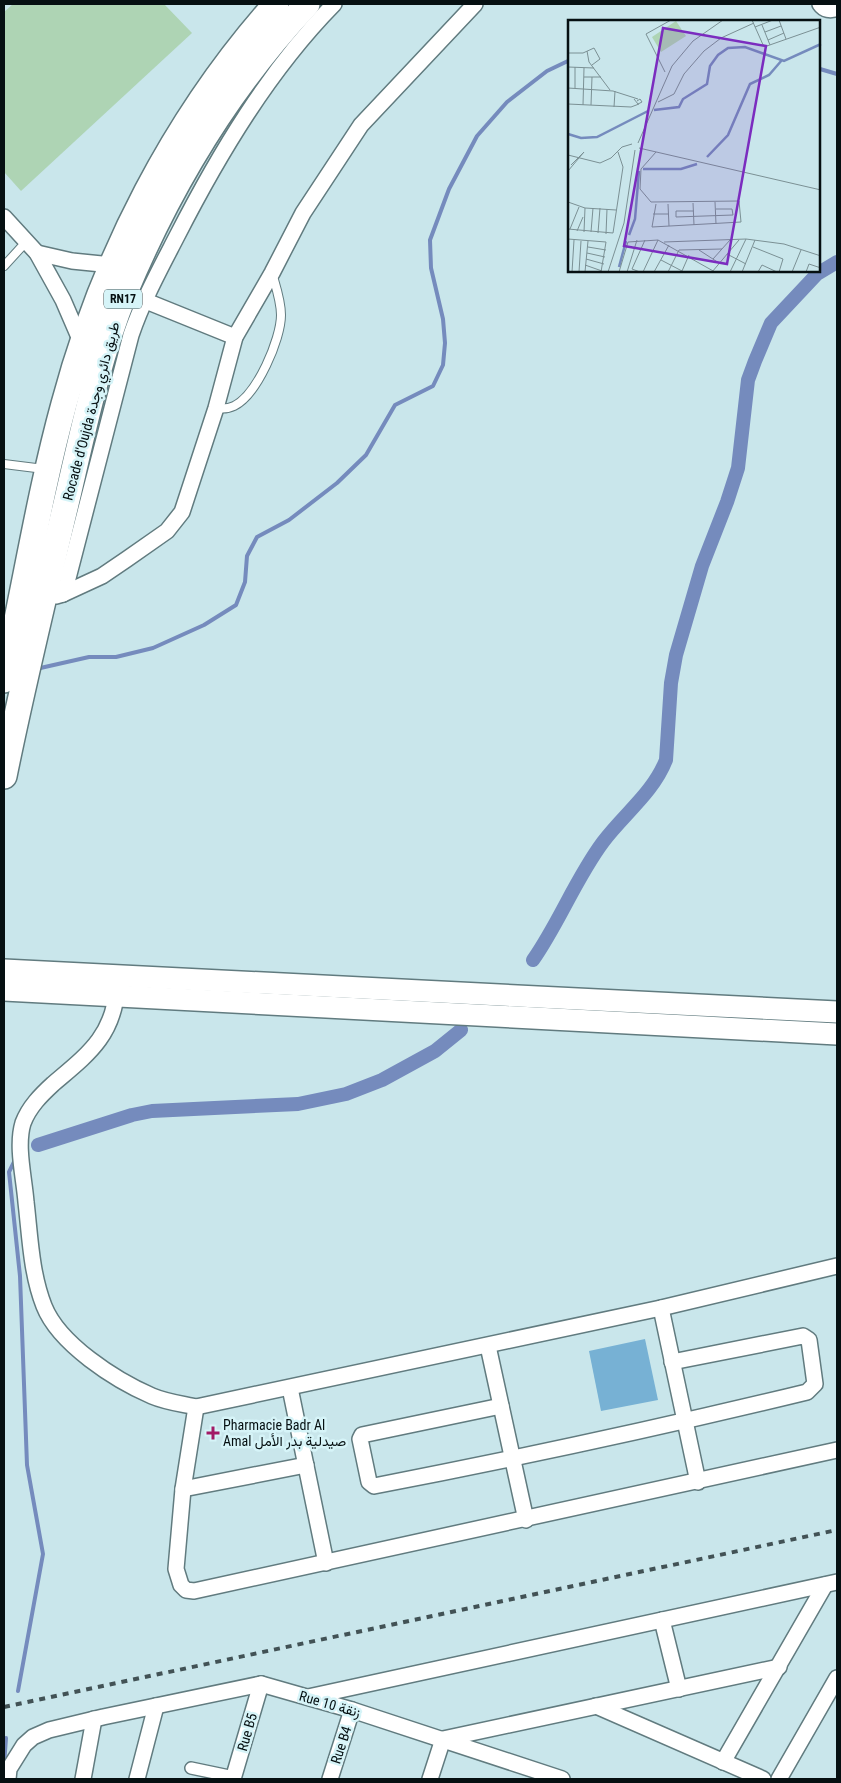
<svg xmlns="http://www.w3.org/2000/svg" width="841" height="1783" font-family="'Roboto Condensed',Vazirmatn,sans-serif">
	<rect width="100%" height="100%" fill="#c9e6eb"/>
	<polygon fill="#aed4b4" points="13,4 164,4 192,33 21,191 4,172 4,12"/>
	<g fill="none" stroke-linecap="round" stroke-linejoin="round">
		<g stroke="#758bbd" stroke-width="4">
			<polyline points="820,69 837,74"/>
			<polyline points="36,669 89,657 116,657 153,648 204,625 236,605 245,582 247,556 257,537 289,520 337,483 366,455 395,405 433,386 443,365 445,343 443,319 431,268 430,240 449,189 477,136 507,102 547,71 570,60"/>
			<polyline points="14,1162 9,1172 20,1276 27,1465 43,1554 18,1691"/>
			<polyline points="4,1765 6,1738"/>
		</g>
		<g stroke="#758bbd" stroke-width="14">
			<path d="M533 960C559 923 576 878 603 842 624 814 653 793 666 760L671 683 676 655 702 566 727 502 738 468 748 380 755 361 771 323 817 274 837 262"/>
			<polyline points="38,1145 132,1115 152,1111 298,1104 346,1094 382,1080 435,1051 461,1030"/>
		</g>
	</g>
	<polygon fill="#77b1d4" points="645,1339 658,1400 601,1411 589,1351"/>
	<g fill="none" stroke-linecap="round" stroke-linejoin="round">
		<g stroke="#617b7f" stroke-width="10">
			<g id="service">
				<polyline points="4,266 26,242"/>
				<path d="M216 408C222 409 228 409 234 406 257 395 281 339 281 315 281 301 276 287 272 273"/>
				<polyline points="4,464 44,469"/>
			</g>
		</g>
		<g stroke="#617b7f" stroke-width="14">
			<polyline id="pedestrian" points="191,1768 234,1777"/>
		</g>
		<g stroke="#617b7f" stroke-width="18">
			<g id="minor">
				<path d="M820 4C824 10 831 11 837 8"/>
				<polyline points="4,217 37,253 63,300 82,344"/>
				<polyline points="37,253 72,261 112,265"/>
				<polyline points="136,297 235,337"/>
				<polyline points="63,594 102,576 127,559 167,531 182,512 216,408 235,337 272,273 303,213 361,125 475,4"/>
				<path d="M56 596 63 594 67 582 131 335C143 300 160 269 177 236 219 154 269 70 334 4"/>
				<path d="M117 987C114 1036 87 1055 53 1084 41 1095 29 1107 23 1123 16 1146 24 1177 26 1202 30 1236 31 1273 44 1306 59 1344 115 1380 152 1396 166 1402 182 1404 196 1407L661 1308 837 1266"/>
				<polyline points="661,1308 698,1482"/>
				<polyline points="488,1346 526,1520"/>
				<polyline points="290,1388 326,1563"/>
				<path d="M501 1406 362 1435 360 1439 369 1482 374 1486C519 1458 663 1427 807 1392L815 1384 809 1340 803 1336 672 1362"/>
				<polyline points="196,1407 183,1489 176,1569 181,1585 186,1590 194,1591 837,1450"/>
				<polyline points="183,1489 306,1465"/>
				<polyline points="662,1620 679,1689"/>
				<polyline points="308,1697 837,1582"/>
				<polyline points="596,1706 763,1779"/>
				<polyline points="723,1762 825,1585"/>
				<polyline points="8,1779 9,1769 24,1745 33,1737 49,1730 103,1717 261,1684 352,1710 562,1779"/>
				<polyline points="83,1779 94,1719"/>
				<polyline points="137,1779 156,1706"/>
				<polyline points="233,1779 261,1684"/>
				<polyline points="330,1779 352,1710"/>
				<polyline points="430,1779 443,1739 779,1667"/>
				<polyline points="779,1779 837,1678"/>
			</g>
		</g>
		<g stroke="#617b7f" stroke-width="24">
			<g id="secondary">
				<polyline points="4,970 837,1012"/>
				<polyline points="4,990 837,1034"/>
			</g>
		</g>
		<g stroke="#617b7f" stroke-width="28">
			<g id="trunk">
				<path d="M4 680C25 588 39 495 64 404 103 258 175 117 276 4"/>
				<path d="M4 776C22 687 44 597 65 508 82 436 97 361 125 292 169 187 229 87 307 4"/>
			</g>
		</g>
		<use href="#service" stroke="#fff" stroke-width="8"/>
		<use href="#pedestrian" stroke="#fff" stroke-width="11"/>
		<use href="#minor" stroke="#fff" stroke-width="15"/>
		<use href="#secondary" stroke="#fff" stroke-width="21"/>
		<use href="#trunk" stroke="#fff" stroke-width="25"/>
		<polyline stroke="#425255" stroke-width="4" stroke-dasharray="6 6" stroke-linecap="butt" points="4,1707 837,1530"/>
	</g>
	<path fill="#a21a66" stroke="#d6f4f8" stroke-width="2" d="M210.5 1425.5h5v5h5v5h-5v5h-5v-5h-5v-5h5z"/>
	<g text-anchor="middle" stroke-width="5" stroke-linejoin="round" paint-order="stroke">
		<rect fill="#d6f4f8" stroke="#445457" stroke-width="1" x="104" y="289.5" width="38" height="19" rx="4"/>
		<g font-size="12" font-weight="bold" fill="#061012">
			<text x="123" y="303">RN17</text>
		</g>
		<g font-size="14" fill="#061012" stroke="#d6f4f8">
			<text transform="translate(91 411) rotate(-75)" y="5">Rocade d'Oujda طريق دائري وجدة</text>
			<text transform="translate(330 1704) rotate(16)" y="5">Rue 10 زنقة</text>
			<text transform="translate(247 1732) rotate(-74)" y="5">Rue B5</text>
			<text transform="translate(341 1745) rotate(-72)" y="5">Rue B4</text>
		</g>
		<g font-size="14" fill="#061012" stroke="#d6f4f8" text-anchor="start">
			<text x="223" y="1430">Pharmacie Badr Al<tspan x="223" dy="16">Amal صيدلية بدر الأمل</tspan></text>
		</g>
	</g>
	<g transform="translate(568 20)">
		<rect width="252" height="252" fill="#c9e6eb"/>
		<path d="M108 1 118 16 93 32 84 17Z" fill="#aed4b4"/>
		<path fill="none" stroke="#758bbd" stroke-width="2.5" d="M86 90 111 87 115 79 139 64 142 46 150 35 160 28 177 27 216 41 253 24M0 114 13 118 29 117 80 91M139 137 160 115 182 64 201 55 214 40M75 149H113L129 144M61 215 67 199 71 151M51 247 58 221"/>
		<path fill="none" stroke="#7b9094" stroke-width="1" d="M184 0 196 27 253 7M211 0 218 19M194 5 202 25M187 7 205 0M197 12 213 6M200 20 216 13M19 31 21 42 42 70M0 33H15L26 28 32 39 24 45M0 47 26 48M97 52 78 14 103 0M16 57H33M0 68 45 71 70 79M7 68V47M66 79 70 84 74 82 72 79 69 81M90 82 106 74 116 54 136 31 153 18 186 3M0 84 63 87 71 84M15 85 16 48M23 85 24 57M46 87 47 71M70 123 104 46 125 21 155 0M71 128 253 170M88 132 73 149 72 169 83 182 171 181 173 202 84 207 88 184M0 135 32 143 43 138 54 127 64 124M0 151 16 132 3 145M0 182 17 188 48 190M147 182 148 204M125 183 126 205M100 184 101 206M126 191H108V197L165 195 164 189H148M85 194H101M0 209 45 213 55 147 50 132M2 209 11 187M9 211 15 197M16 212 17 188M23 212 25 188M30 213 32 188M38 214 39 189M0 219 38 222 33 252M96 222 178 219 216 224 253 236M20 227 38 230M185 227 215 239 211 252M131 230 151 243M19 233 37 237M159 234 178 244M18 239 36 244M145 239 162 220M93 240 114 251 121 235M17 245 34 251M4 252 6 220M11 252 13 221M17 252 20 221M40 252 56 203 67 130M51 252 60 222 90 220 147 252M59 252 69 220M72 252 64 249 77 220M75 252 90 220M86 252 101 225M100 252 111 230 154 229M144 252 171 220M162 252 178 219M174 252 187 220M190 252 194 245 209 252M224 252 233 230M238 252 241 244 253 248"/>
		<path fill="#7b2cbf" fill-opacity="0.15" stroke="#7b2cbf" stroke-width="2.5" d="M95 8 198 26 159 244 56 226Z"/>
		<rect width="252" height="252" fill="none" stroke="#061012" stroke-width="2.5"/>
	</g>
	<rect width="841" height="1783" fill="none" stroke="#061012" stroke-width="10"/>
</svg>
